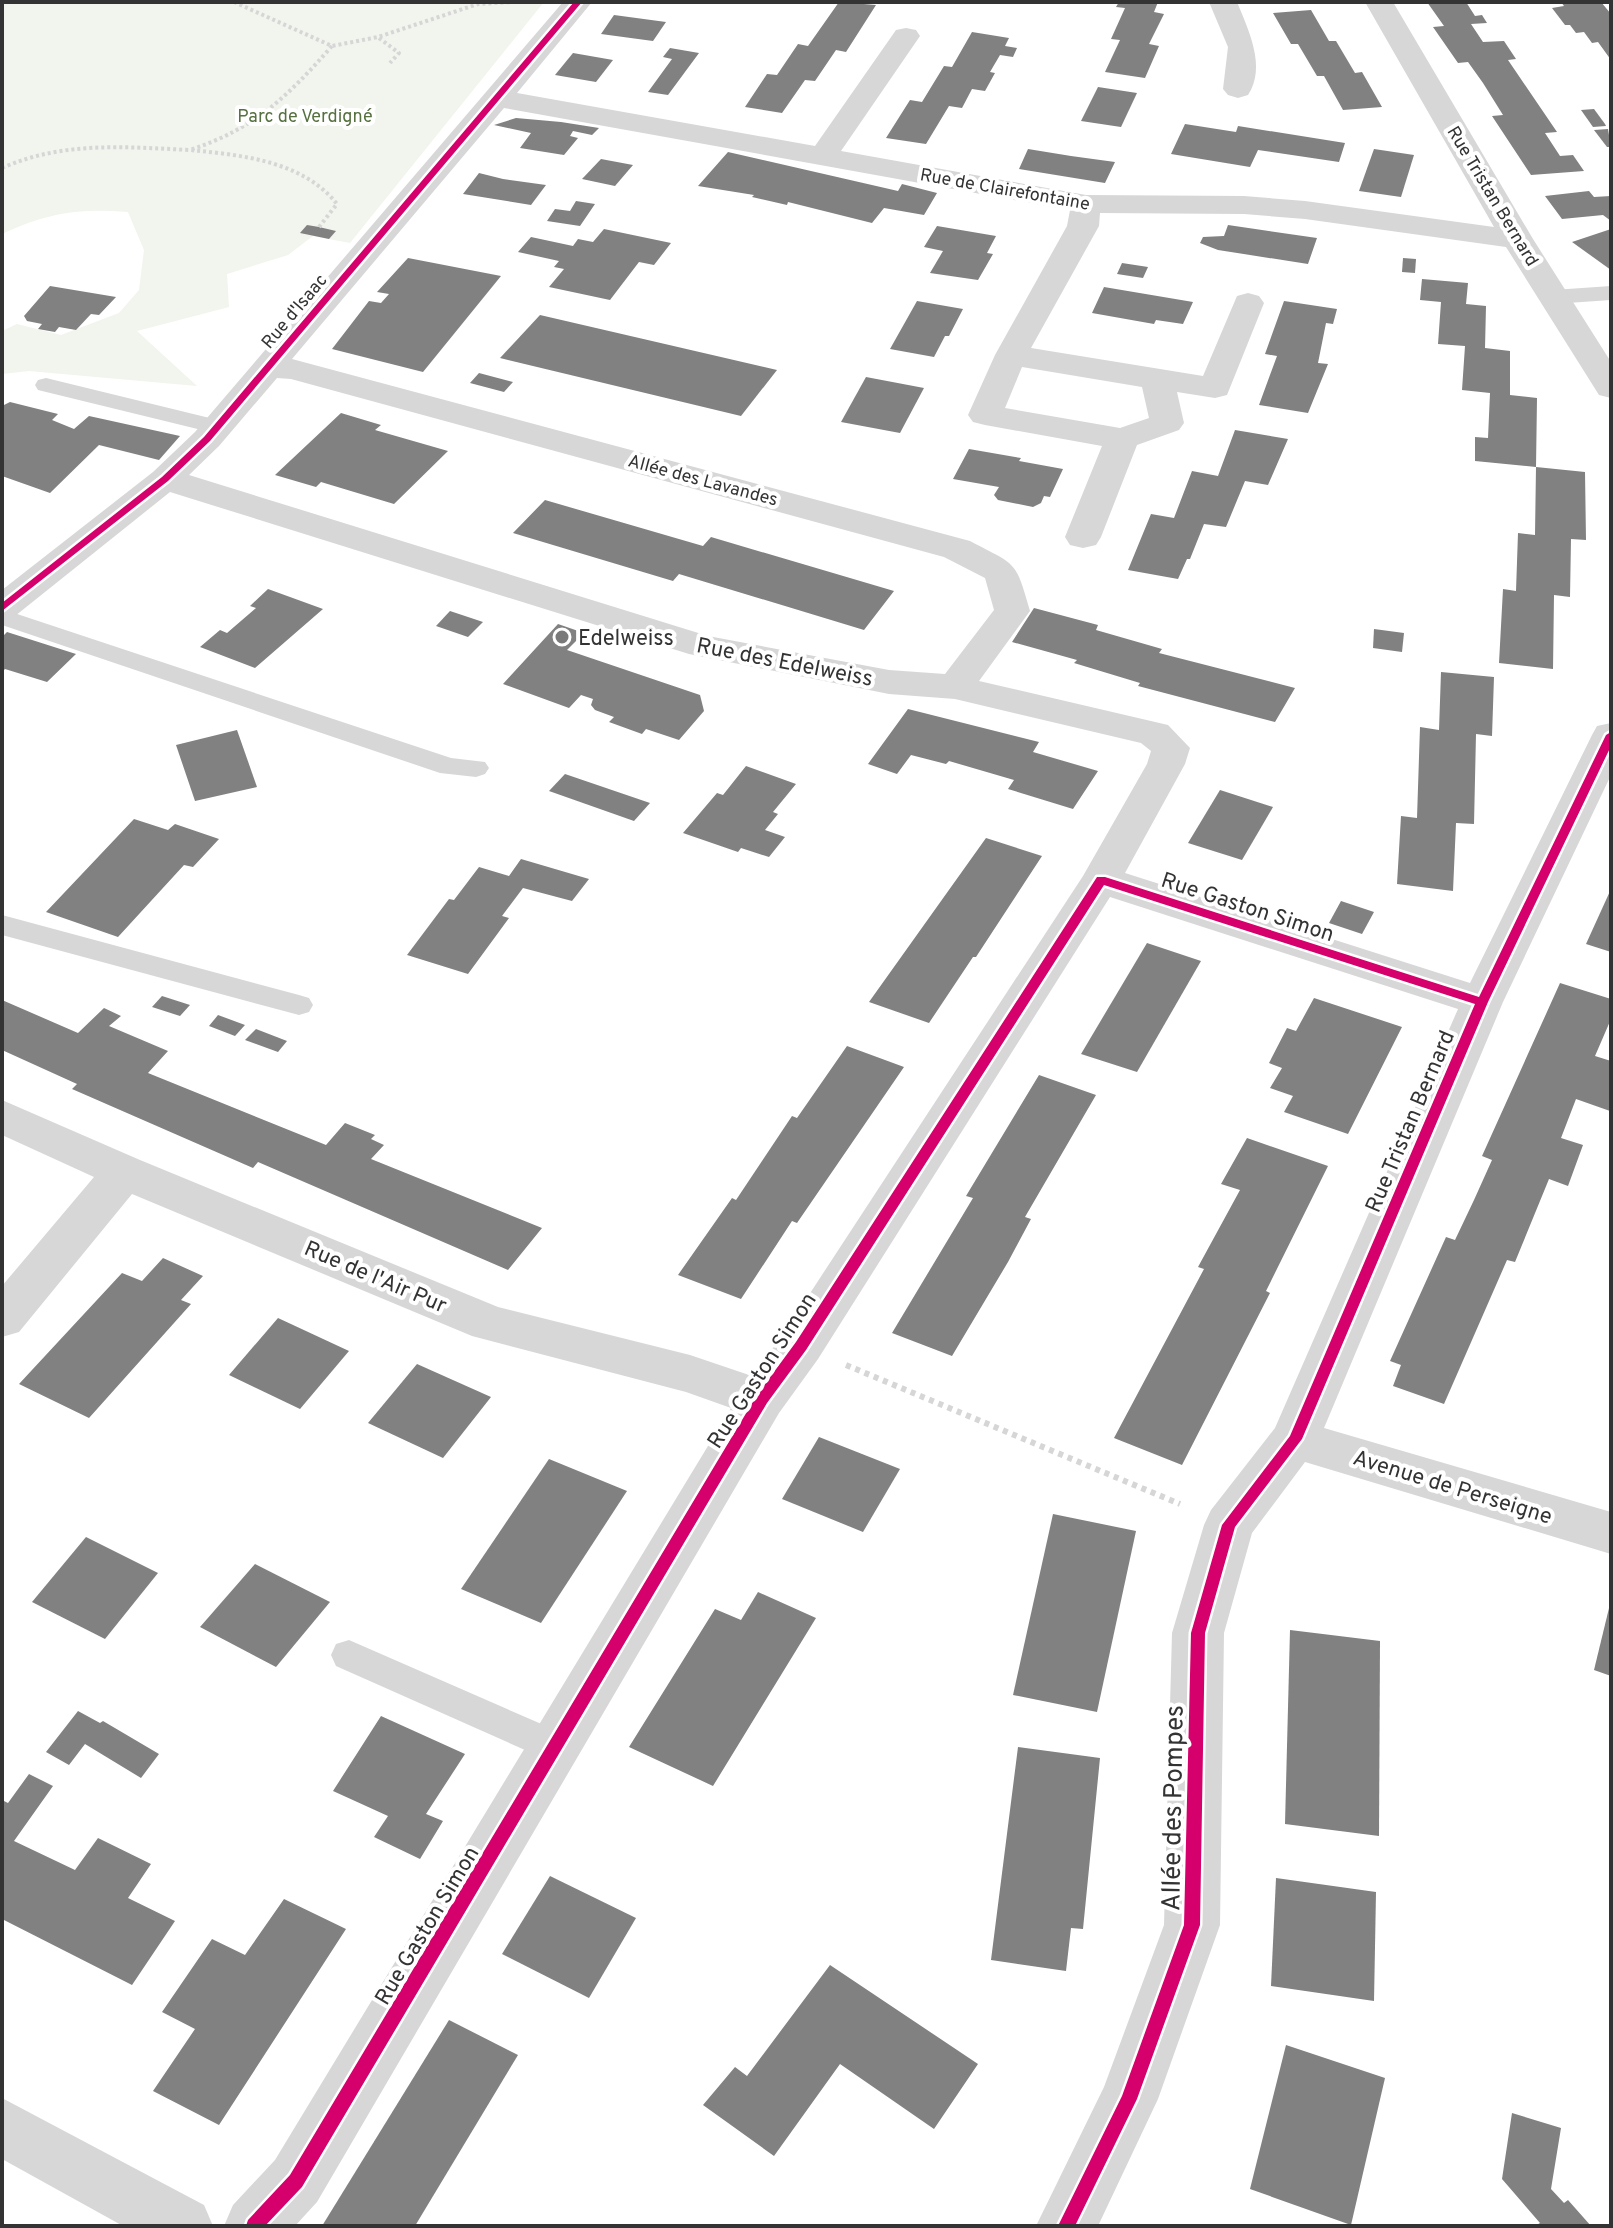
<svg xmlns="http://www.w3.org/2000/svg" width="1613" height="2228" font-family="Overpass,sans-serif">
	<rect width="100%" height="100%" fill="#fff"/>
	<path fill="#f1f5ed" d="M2 2H544L350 243 313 236 288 255 227 274 229 307 137 331 197 386 29 371 2 374V331L17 324 61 335 119 313 139 290 144 250 128 212C78 208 47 213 2 234Z"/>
	<g fill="#818181">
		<polygon points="839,2 876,5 846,52 836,50 815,81 805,80 782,113 745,107 767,74 777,75 798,44 808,46"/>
		<polygon points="1119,2 1158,2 1154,12 1164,14 1149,44 1159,46 1145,78 1105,72 1120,40 1111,39 1125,8 1116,7"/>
		<polygon points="1427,2 1466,2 1475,16 1482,15 1487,23 1471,24 1483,42 1504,41 1516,59 1508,60 1557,132 1545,133 1560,156 1573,155 1584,171 1531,175 1492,116 1503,115 1483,83 1468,62 1458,63 1433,27 1444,26"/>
		<polygon points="1561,2 1601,2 1611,14 1611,60 1598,42 1592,43 1584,32 1576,33 1570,25 1565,25 1552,8 1564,6"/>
		<polygon points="1311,10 1329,41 1336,41 1355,73 1362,72 1382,107 1343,110 1324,76 1317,76 1298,44 1291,44 1273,13"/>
		<polygon points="614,15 666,22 653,41 601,34"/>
		<polygon points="972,32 1009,38 1005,46 1017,48 1013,57 1000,55 990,72 995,73 985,91 972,89 962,108 949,106 926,144 886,138 910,100 922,102 944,66 952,67"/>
		<polygon points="670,48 699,53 668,95 648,92 672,59 663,57"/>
		<polygon points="573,53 613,60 596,82 555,75"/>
		<polygon points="1098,87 1137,93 1121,127 1081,121"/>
		<polygon points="1594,109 1605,124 1606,126 1593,127 1581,110"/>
		<polygon points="516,118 561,122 599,128 592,135 573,131 570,136 578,138 564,155 520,148 531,133 494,125"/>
		<polygon points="1185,124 1236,132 1238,126 1345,143 1339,162 1258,150 1250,167 1171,154"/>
		<polygon points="1608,129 1611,147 1607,147 1594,130"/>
		<polygon points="1028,149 1071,156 1115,162 1105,183 1019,169"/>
		<polygon points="1374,149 1414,155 1401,197 1359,191"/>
		<polygon points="728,152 898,191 902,184 937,193 924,215 884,208 872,223 788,202 787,205 752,197 754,195 698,186"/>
		<polygon points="601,159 633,165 615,186 582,179"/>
		<polygon points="479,173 503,179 546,185 531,205 463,194"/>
		<polygon points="1589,191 1594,197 1611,196 1611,221 1603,215 1562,219 1545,196"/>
		<polygon points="576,201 595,204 580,226 547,221 555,209 570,211"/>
		<polygon points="307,225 319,227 336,231 329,239 300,233"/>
		<polygon points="1228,225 1262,230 1317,238 1308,264 1218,250 1200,243 1203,237 1224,236"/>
		<polygon points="937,226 996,236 987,253 993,254 978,280 930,273 943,251 924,247"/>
		<polygon points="604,229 671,243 654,265 639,262 610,300 549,287 564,269 554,267 559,261 518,252 531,237 573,246 578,239 593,242"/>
		<polygon points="1611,229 1611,270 1572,242"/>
		<polygon points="408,258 501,276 423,372 332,349 369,301 381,303 389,294 377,292"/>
		<polygon points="1403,258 1416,259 1415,273 1402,272"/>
		<polygon points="1122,263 1148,267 1143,278 1117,274"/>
		<polygon points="1422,279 1468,283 1466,304 1486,306 1485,348 1510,351 1510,395 1537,398 1536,467 1475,461 1475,437 1488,438 1490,393 1462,390 1465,346 1438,344 1441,302 1420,300"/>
		<polygon points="50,286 116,297 99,315 91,314 76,330 59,327 55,332 38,329 42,324 27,321 24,316"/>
		<polygon points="1104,287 1193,302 1183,324 1156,320 1154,324 1092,313"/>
		<polygon points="917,301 963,309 949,336 945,336 934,357 890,349"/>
		<polygon points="1284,301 1337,309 1333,324 1326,323 1318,363 1328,364 1308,413 1259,405 1277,356 1265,354"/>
		<polygon points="540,315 777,370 741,416 500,358"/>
		<polygon points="479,373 513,382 504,392 470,383"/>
		<polygon points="866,377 924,388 900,433 841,422"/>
		<polygon points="10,402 58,414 52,420 74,429 89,416 180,436 159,460 99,445 50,493 2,476 2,406"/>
		<polygon points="341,413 381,425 375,430 448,451 394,504 321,482 316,487 275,475"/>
		<polygon points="1235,430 1288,439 1268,485 1245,481 1226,527 1204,524 1190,559 1187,559 1178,579 1128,570 1151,514 1174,518 1192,471 1218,476"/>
		<polygon points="969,449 1021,458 1019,461 1063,469 1050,497 1044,496 1041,503 1033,507 998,500 994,495 999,487 953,479"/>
		<polygon points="1536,467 1585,472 1586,540 1571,539 1570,597 1554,595 1553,669 1499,663 1503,589 1516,591 1518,533 1535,535"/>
		<polygon points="545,500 703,546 711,537 894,591 864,630 679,574 673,581 513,533"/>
		<polygon points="268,589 323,609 255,668 200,647 220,630 227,633 256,608 250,606"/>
		<polygon points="1034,608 1098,625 1096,630 1162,649 1159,653 1295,688 1275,722 1138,686 1140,683 1074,663 1077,660 1012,642"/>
		<polygon points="450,611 483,622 468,637 436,626"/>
		<polygon points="558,624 584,633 567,650 700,695 704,711 679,740 646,729 642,734 609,722 614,717 595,710 591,705 593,699 581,695 569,708 503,684"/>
		<polygon points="1374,629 1404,633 1402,652 1373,648"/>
		<polygon points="7,632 76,654 47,682 5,669 2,672 2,637"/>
		<polygon points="1441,672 1494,677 1492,736 1476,734 1474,824 1456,823 1453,891 1397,884 1401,816 1417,818 1420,727 1439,730"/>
		<polygon points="908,709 1039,742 1033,752 1098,771 1073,809 1008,789 1014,780 949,761 946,764 911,755 897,774 868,764"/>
		<polygon points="237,730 257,787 195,801 176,745"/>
		<polygon points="746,766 796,784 773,812 778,814 765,830 785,837 769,857 741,848 738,852 683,833 717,793 723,795"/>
		<polygon points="565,774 650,803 634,821 549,791"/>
		<polygon points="1220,790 1273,807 1242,860 1188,843"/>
		<polygon points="134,819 168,830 175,824 219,839 193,867 184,865 118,937 46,912"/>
		<polygon points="986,838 1042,856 976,957 973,957 929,1023 869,1002"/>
		<polygon points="521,859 589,879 572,901 523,888 502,916 509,918 468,974 407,955 449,899 454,900 479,867 509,876"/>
		<polygon points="1611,889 1611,952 1586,944"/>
		<polygon points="1341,901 1374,912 1362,934 1329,923"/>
		<polygon points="1147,943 1201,961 1137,1072 1081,1054"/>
		<polygon points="1560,983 1611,999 1611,1019 1595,1056 1611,1061 1611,1108 1610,1111 1576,1099 1561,1138 1583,1145 1568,1186 1549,1179 1515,1262 1507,1260 1444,1404 1393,1386 1401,1365 1390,1361 1446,1237 1455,1240 1474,1200 1492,1160 1482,1156"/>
		<polygon points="162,996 190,1005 180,1016 152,1007"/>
		<polygon points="1314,998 1402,1027 1348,1134 1284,1112 1293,1096 1270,1088 1282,1068 1269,1063 1287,1028 1296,1031"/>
		<polygon points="2,1000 78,1033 104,1008 121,1016 109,1026 168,1051 148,1073 326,1145 345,1123 375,1135 371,1139 384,1145 371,1159 542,1228 508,1270 258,1162 253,1168 72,1089 77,1084 2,1050"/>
		<polygon points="218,1015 245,1025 235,1036 209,1026"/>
		<polygon points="256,1029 287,1041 278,1052 245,1040"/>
		<polygon points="847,1046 904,1067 797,1223 792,1221 741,1299 678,1275 732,1198 736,1200 792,1116 797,1118"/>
		<polygon points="1039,1075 1096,1095 1025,1217 1031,1219 1008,1262 952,1356 892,1333 973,1198 966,1196"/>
		<polygon points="1247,1138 1328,1166 1266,1291 1270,1293 1182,1465 1114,1438 1204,1269 1198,1267 1240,1190 1221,1184"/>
		<polygon points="163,1258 203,1276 181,1300 191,1304 89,1418 19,1384 122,1273 142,1281"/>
		<polygon points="278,1318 349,1351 300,1409 229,1375"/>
		<polygon points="417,1364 491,1397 443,1458 368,1423"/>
		<polygon points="819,1437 900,1469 863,1532 782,1499"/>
		<polygon points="549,1459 627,1491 541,1623 461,1589"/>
		<polygon points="1053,1514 1136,1531 1097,1712 1013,1695"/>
		<polygon points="86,1537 158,1573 105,1639 32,1602"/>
		<polygon points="255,1564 330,1602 276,1667 200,1627"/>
		<polygon points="758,1592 816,1618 713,1786 629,1747 715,1609 741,1620"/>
		<polygon points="1610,1604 1611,1604 1611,1676 1594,1670"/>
		<polygon points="1290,1630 1380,1641 1379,1836 1285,1824"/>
		<polygon points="78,1711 100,1723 103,1721 159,1754 141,1778 85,1744 69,1765 46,1752"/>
		<polygon points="381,1716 465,1754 426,1814 443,1821 420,1859 374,1837 388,1816 333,1791"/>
		<polygon points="1018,1747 1100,1758 1083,1929 1071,1928 1066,1971 991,1960"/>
		<polygon points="29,1774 53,1786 14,1841 75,1870 98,1838 151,1864 128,1898 175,1921 132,1985 2,1919 2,1800 8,1803"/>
		<polygon points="550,1876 636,1918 589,1998 502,1954"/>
		<polygon points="1276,1878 1376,1892 1374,2001 1271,1986"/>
		<polygon points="284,1899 346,1929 219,2125 153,2091 195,2029 162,2012 212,1939 245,1955"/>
		<polygon points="830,1965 978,2064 934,2129 840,2064 774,2156 703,2105 735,2067 747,2076"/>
		<polygon points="449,2020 518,2055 415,2226 322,2226"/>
		<polygon points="1286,2045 1385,2078 1351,2225 1250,2189"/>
		<polygon points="1512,2113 1561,2128 1551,2189 1564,2203 1568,2200 1591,2226 1535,2226 1540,2223 1502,2179"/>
	</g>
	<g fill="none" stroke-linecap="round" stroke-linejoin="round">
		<g stroke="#d6d6d6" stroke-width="4" stroke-dasharray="3 3" stroke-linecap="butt">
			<polyline points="234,2 332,46 378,37 478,4 512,2"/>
			<polyline points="379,38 399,53 390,63"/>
			<path d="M2 168C63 141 125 147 190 150"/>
			<path d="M319 227 337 204C303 161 242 155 190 150 256 128 287 97 332 46"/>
		</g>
		<polyline stroke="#d6d6d6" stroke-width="6" stroke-dasharray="5 5" stroke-linecap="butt" points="846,1365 1180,1504"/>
		<g fill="#d7d7d7" fill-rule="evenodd">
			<polygon points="1611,286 1611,300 1553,304 1542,297 1553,290"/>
			<polygon points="46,378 226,422 230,427 226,432 218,434 38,390 35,385 38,380"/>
			<polygon points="2,609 451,758 485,762 489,768 485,774 476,777 440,773 2,625"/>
			<polygon points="2,915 299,995 309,998 313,1005 309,1012 299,1015 2,935"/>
			<polygon points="349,1640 569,1736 574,1747 569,1758 556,1763 543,1758 336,1666 331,1655 336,1644"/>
		</g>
		<g fill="#d7d7d7" fill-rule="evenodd">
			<path d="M563 2H592L517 93 815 146 896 30 906 28 916 30 920 36 841 151 1086 195 1244 196 1305 201 1494 227 1365 2H1393L1533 239 1611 362V398L1599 395 1506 247 1305 219 1244 214 1100 213 1099 226 1031 348 1203 376 1237 296 1248 293 1259 296 1264 303 1227 395 1215 398 1177 392 1184 423 1179 430 1137 445 1101 537 1096 545 1083 548 1070 545 1065 537 1102 446 985 425 973 422 968 415 995 355 1067 226 1070 210 504 108 292 359 970 541C1017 566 1015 559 1030 611L979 681 1168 725 1190 748 1185 764 1125 873 1470 983 1592 735 1597 726 1611 723V775L1503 1002 1324 1428 1611 1512V1554L1305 1462 1252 1533 1224 1633 1220 1925 1158 2099 1098 2226H1036L1104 2087 1164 1925 1172 1633 1204 1525 1211 1510 1275 1428 1458 1009 1110 897 818 1359 779 1413 317 2202 295 2226H224L233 2205 275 2160 731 1408 686 1392 472 1336 132 1194 19 1332 2 1337V1286L94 1177 2 1135V1100L140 1160 498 1307 690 1355 752 1376 784 1333 1083 876 1147 764 1151 751 1141 743 955 699 889 694 689 654 170 492 15 616 2 619V590L153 472 195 432ZM1022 367 1142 387 1149 418 1120 428 1005 408ZM277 378 291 379 944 557 985 578 994 610 945 674 889 670 708 636 189 475 219 446Z"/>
			<path d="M1209 2H1237C1248 29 1267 67 1248 95L1238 98 1228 95 1223 89 1228 47Z"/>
			<polygon points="2,2098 204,2205 213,2226 123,2226 2,2159"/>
		</g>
		<g stroke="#fff" stroke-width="5">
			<g id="cycleway">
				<polygon points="574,2 582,2 210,441 168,481 2,611 2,603 162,477 204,437"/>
				<polygon points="1611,732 1611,746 1488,1002 1302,1439 1235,1527 1205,1633 1200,1925 1137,2099 1075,2226 1058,2226 1122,2096 1184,1925 1191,1633 1222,1525 1290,1436 1475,1004 1104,885 806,1350 767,1403 302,2187 265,2226 246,2226 248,2220 290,2175 757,1395 796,1342 1097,877 1105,877 1479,997 1606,735"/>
			</g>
		</g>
		<use href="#cycleway" fill="#d6006c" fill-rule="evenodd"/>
	</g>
	<circle fill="#7a7a7a" stroke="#fff" stroke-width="3" cx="562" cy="637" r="8"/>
	<g text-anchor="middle" stroke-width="8" stroke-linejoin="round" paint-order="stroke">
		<g font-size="18" fill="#56703f" stroke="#fff">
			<text x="305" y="122">Parc de Verdigné</text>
		</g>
		<g font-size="18" fill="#333" stroke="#fff">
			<text transform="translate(1005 189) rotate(10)" y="6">Rue de Clairefontaine</text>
			<text transform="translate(1493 196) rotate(59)" y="6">Rue Tristan Bernard</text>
			<text transform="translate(294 311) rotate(-50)" y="6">Rue d'Isaac</text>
			<text transform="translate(703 480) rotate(15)" y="6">Allée des Lavandes</text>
		</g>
		<g font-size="22" fill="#333" stroke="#fff" text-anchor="start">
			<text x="578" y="645">Edelweiss</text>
		</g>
		<g font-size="22" fill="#333" stroke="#fff">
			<text transform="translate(785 661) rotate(11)" y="8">Rue des Edelweiss</text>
			<text transform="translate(1248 906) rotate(18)" y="8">Rue Gaston Simon</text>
			<text transform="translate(1409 1121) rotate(-67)" y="8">Rue Tristan Bernard</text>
			<text transform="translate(376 1276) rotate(23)" y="8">Rue de l'Air Pur</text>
			<text transform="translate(761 1370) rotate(-57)" y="8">Rue Gaston Simon</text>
			<text transform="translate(1453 1486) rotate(17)" y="8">Avenue de Perseigne</text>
			<text transform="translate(426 1925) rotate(-59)" y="8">Rue Gaston Simon</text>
		</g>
		<g font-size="26" fill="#333" stroke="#fff">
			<text transform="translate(1172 1808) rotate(-89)" y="9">Allée des Pompes</text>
		</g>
	</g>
	<rect width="1613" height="2228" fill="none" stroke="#333333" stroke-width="8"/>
</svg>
